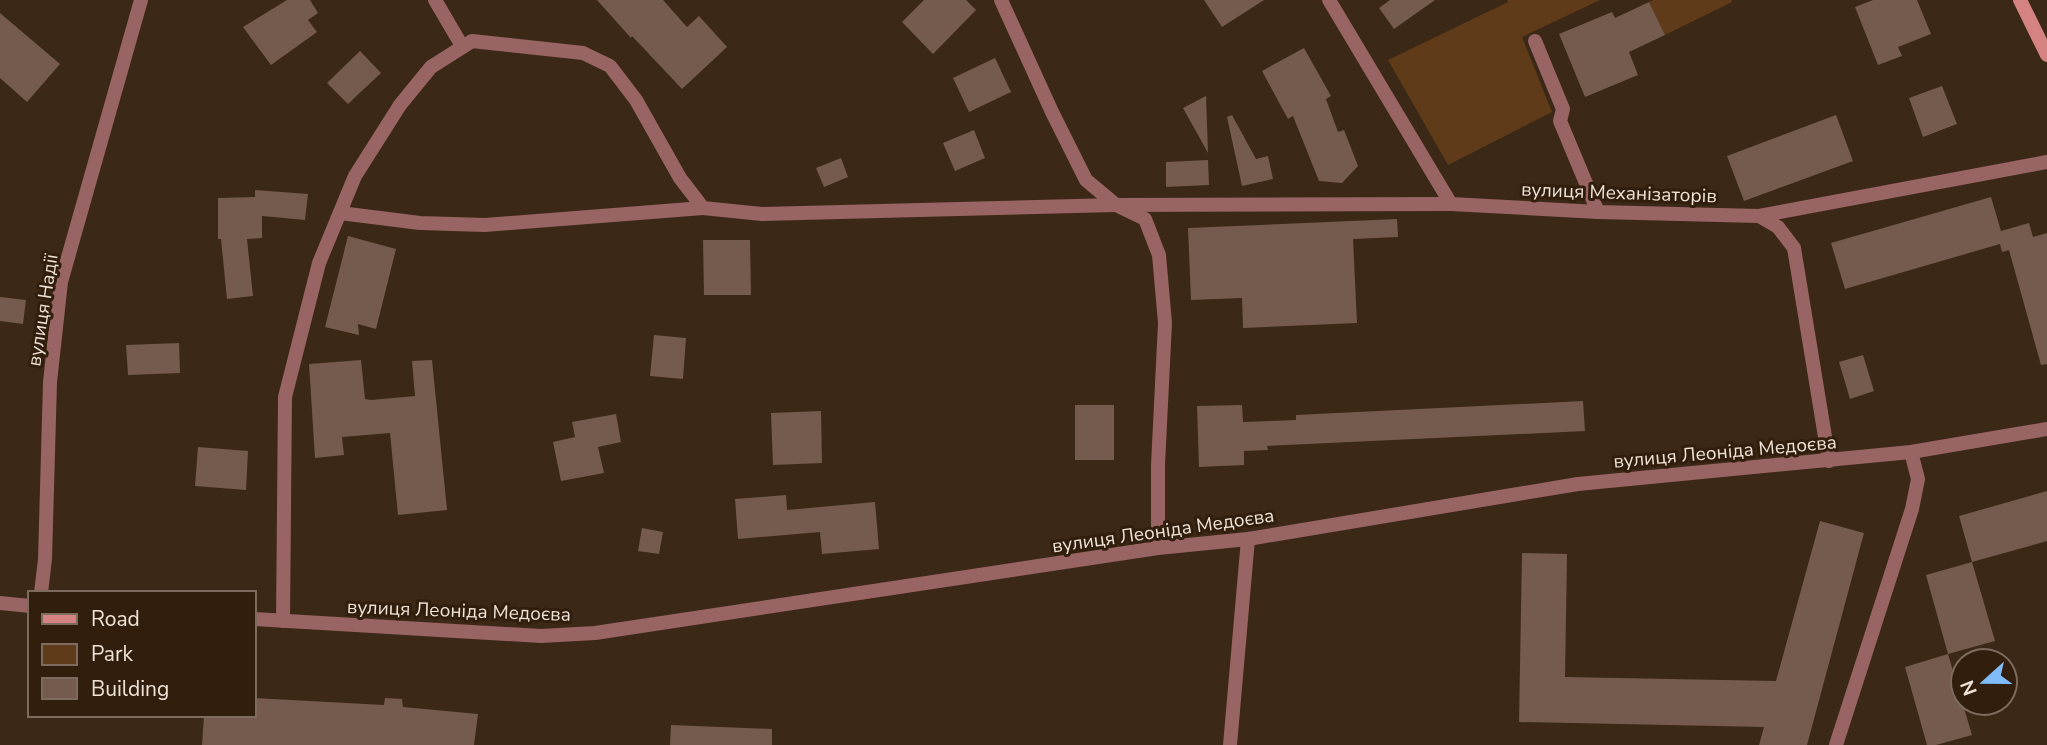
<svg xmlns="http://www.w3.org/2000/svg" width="2047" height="745" font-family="'Nunito Sans',sans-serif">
	<rect width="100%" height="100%" fill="#3b2816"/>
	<g fill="#5f3b19">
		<polygon points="1507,0 1600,0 1522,37 1552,112 1448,165 1388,60 1508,2"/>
		<polygon points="1653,0 1731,0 1732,2 1665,35 1649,2"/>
	</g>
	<g fill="#755b4d">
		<polygon points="287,0 310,0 318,13 308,20 317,32 271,65 243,27"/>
		<polygon points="597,0 663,0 687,27 699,16 727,47 682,89 632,36 631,38"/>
		<polygon points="924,0 966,0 976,10 933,54 902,22"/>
		<polygon points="1204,0 1264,0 1222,27"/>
		<polygon points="1390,0 1435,0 1394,29 1379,8"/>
		<polygon points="1873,0 1917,0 1931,34 1898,47 1902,56 1878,65 1855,7"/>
		<polygon points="1649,2 1665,35 1629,52 1638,75 1585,97 1559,34 1612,12 1615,18"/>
		<polygon points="0,13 60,64 27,102 0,78"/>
		<polygon points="1304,48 1331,96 1326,99 1338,132 1344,130 1358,166 1342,183 1319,181 1293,116 1288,119 1262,71"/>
		<polygon points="360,51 381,73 348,104 327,83"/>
		<polygon points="995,58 1011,92 969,112 953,78"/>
		<polygon points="1942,86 1957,124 1923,137 1909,98"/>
		<polygon points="1206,96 1208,153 1183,108"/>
		<polygon points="1232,115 1256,159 1268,156 1273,179 1242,186 1227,117"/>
		<polygon points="1836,115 1853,161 1744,201 1727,156"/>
		<polygon points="974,130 985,158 955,171 943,143"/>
		<polygon points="841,158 848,177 824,187 816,168"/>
		<polygon points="1208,160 1209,185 1166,187 1166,162"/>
		<polygon points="255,190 308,194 305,220 262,216 262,238 247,239 253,296 227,299 221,239 218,239 218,198 255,197"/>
		<polygon points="1991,197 2001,231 2029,223 2033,237 2047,233 2047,364 2041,365 2009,250 2002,252 2000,244 1845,289 1831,243"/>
		<polygon points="1397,219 1398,237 1353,239 1357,323 1243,328 1242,298 1191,300 1188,228"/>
		<polygon points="348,236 396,249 376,329 358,324 359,335 325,327"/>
		<polygon points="703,240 750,240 751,295 704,295"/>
		<polygon points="0,297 26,300 23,324 0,321"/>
		<polygon points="654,335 686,338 683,379 650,376"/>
		<polygon points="179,343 180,373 128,375 126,345"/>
		<polygon points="1863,355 1874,391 1850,399 1839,362"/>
		<polygon points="361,360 365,399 371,400 415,396 412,361 432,360 447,510 398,515 390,433 342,437 344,455 315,458 309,364"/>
		<polygon points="1583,401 1585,431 1267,446 1268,450 1244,451 1244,465 1199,467 1197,406 1242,405 1243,422 1296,420 1296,415"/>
		<rect x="1075" y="405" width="39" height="55"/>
		<polygon points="821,411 822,463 773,465 771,413"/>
		<polygon points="616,414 621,442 598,447 604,473 561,481 553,442 575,437 572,422"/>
		<polygon points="198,447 248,451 246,490 195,486"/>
		<polygon points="2047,491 2047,541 1972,562 1959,516"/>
		<polygon points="786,495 787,510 875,502 879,549 822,554 820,532 738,539 735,499"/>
		<polygon points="1820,521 1864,533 1807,745 1759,745 1764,727 1519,722 1522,553 1567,554 1565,677 1776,681"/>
		<polygon points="642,528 663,532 659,554 638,551"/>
		<polygon points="1972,562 1995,641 1948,654 1926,575"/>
		<polygon points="1948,654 1972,735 1936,745 1927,745 1905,667"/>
		<polygon points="254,698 384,705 385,698 402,699 403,707 478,714 474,745 202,745 204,715 254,715"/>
		<polygon points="671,725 772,729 772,745 670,745"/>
	</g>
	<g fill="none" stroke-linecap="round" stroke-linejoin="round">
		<g stroke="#996464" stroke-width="14">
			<polyline points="435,0 462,46"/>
			<polyline points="1535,41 1563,109 1560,121 1598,212"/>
			<polyline points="340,213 420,223 485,225 703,208"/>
			<polyline points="1759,216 2047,162"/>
			<polyline points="1230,745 1248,539"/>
		</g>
		<g stroke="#996464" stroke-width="14">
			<polyline points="1001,0 1052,112 1086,180 1116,205 1145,219 1159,255 1165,323 1158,465 1158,548"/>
			<polyline points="1329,0 1451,204 1598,212 1759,216 1778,227 1794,248 1829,461"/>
			<polyline points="41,593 45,559 50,382 61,282 141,0"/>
			<polyline points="0,603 30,606"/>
			<polyline points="254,619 541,636 595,633 1158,548 1248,539 1578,484 1911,452 2047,429"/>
			<polyline points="283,621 285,397 319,263 355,176 400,105 431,67 472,41 583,53 610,66 636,100 680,178 703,208 762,214 1116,205 1451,204"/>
			<polyline points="1836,745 1912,509 1918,479 1911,452"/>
		</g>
		<polyline stroke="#d58283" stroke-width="14" points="2020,0 2047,55"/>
	</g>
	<g text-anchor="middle" stroke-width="6" stroke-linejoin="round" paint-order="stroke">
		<g font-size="19" fill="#efe2d7" stroke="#311e0d">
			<text transform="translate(1619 192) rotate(2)" y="7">вулиця Механізаторів</text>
			<text transform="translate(42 310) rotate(-81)" y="7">вулиця Надії</text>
			<text transform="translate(1725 451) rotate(-5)" y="7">вулиця Леоніда Медоєва</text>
			<text transform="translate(1163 530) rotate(-8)" y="7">вулиця Леоніда Медоєва</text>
			<text transform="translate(459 610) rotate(2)" y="7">вулиця Леоніда Медоєва</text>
		</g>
	</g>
	<rect x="28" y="591" width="228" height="126" fill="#311e0d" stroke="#7d6c5e" stroke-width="2"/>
	<rect x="42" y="614" width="35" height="10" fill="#d58283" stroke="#7d6c5e" stroke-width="2"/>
	<text x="91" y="626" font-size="21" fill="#efe2d7">Road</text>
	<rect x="42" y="644" width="35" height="21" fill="#5f3b19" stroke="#7d6c5e" stroke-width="2"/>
	<text x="91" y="661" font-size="21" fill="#efe2d7">Park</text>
	<rect x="42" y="678" width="35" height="21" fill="#755b4d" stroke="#7d6c5e" stroke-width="2"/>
	<text x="91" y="696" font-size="21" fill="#efe2d7">Building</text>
	<g transform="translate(1984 682) rotate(249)"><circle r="33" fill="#311e0d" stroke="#7d6c5e" stroke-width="2"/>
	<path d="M0-5L12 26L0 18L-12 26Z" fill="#81bcfa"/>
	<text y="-10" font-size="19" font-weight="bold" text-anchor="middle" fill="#efe2d7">N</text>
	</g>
</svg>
